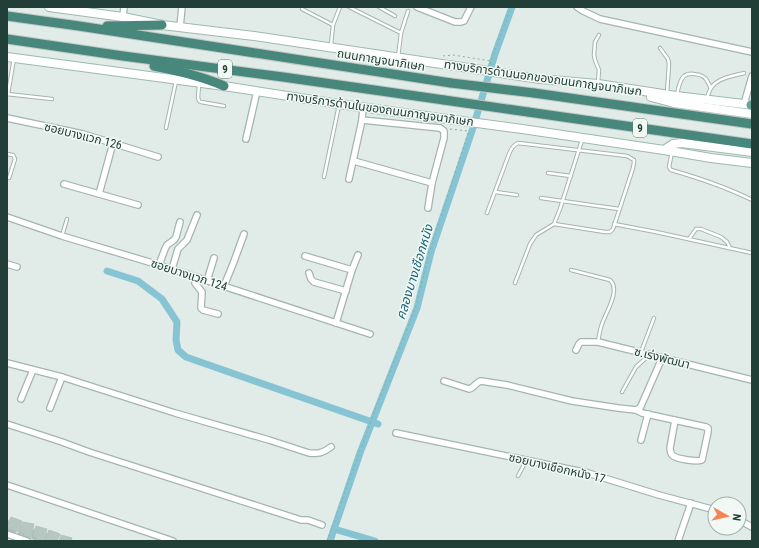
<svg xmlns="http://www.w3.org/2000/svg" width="759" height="548" font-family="'Roboto Condensed','Noto Sans Thai',sans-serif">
	<rect width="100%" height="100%" fill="#e1ece8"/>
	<g fill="#0003">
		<polygon points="11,518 17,531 14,534 7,531 7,522"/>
		<polygon points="23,523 31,532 36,527 44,536 49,531 56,541 44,541 44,539 42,541 35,541 35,540 31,539 32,536 27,540 23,539 23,535 18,534 20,527 20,526"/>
	</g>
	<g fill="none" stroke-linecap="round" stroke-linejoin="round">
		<g stroke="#87c4d3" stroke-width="7">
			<polyline points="107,271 138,281 162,299 177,322 176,340 178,350 186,357 378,424"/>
			<polyline points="334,529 375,541"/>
			<polyline points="330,541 360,453 417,308 431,252 473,128 495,54 512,7"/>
		</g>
	</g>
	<g fill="#b6c7c1" stroke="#b3c6bf">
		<polygon points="11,517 22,521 18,532 7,528"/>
		<polygon points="23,522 34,524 31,538 24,537 25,533 20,532"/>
		<polygon points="36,526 47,529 44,541 37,540 37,537 33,536"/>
		<polygon points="49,530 60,534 57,541 45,541"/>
		<polygon points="61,535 72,538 71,541 59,541"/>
	</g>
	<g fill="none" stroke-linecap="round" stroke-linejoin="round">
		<g stroke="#a4b4af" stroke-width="4.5">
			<g id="service">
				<polyline points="349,7 401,33"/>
				<polyline points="379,7 395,16"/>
				<polyline points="302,9 333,25"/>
				<polyline points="331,45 333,25 340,7"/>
				<polyline points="660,48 668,59 669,64 667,93"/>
				<polyline points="398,57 401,33 408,11"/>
				<polyline points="598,82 599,70 595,60 594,55 595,42 599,35"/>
				<polyline points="199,85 198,97 199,101 201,102 224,106"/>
				<polyline points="7,94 52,99"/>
				<polyline points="8,94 14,58"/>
				<path d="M677 95C678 89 680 80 684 76 689 72 702 74 706 79 708 82 709 85 711 88"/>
				<path d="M707 98C708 95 709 91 711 88 717 78 733 76 744 73"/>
				<polyline points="166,128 176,81"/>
				<path d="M672 152 669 167 671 170C699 178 726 187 752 200"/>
				<polyline points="7,154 13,155 15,159 9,178"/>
				<polyline points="548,173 571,176"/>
				<polyline points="324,177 339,105"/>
				<polyline points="495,192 517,195"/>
				<polyline points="541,198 619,209"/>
				<path d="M487 213 509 154C511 149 513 145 518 143L627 156 634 160V162L633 168 613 229 610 232H605L554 224"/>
				<polyline points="614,224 656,232 752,253"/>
				<polyline points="62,236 67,219"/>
				<polyline points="689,239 696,229 701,229 721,237 727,242 730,248"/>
				<path d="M571 270 610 280C621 290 606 312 602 324 600 329 599 336 598 342"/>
				<polyline points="515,283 530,244 536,235 554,224 560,209 582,140"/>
				<polyline points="641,352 654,318"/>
				<polyline points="622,392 636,367 648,356"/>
				<polyline points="518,476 526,461"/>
			</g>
		</g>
		<g stroke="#a4b4af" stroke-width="8">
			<g id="minor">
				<polyline points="417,7 455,22 461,22 464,21 471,7"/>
				<polyline points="577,7 583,11 600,19 752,52"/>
				<polyline points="123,17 124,7"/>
				<polyline points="180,27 182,7"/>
				<polyline points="744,104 752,76"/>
				<polyline points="363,107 362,120 440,128 444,131 444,138 432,183 428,208"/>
				<polyline points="7,118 83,134 158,157"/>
				<polyline points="246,139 257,91"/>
				<polyline points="354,161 432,183"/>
				<polyline points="349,179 362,120"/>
				<polyline points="64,184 138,205"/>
				<polyline points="99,194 113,143"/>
				<polyline points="7,217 62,236 159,265 370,334"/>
				<polyline points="305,256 352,270"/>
				<polyline points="7,264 17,267"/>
				<polyline points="159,265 165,249 167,245 174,240 176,237 180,222"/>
				<polyline points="172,269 178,249 187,240 197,215"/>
				<polyline points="309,273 311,279 314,282 346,291"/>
				<polyline points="196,277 195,283 202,292 201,308 203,310 218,314"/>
				<polyline points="207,281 214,258"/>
				<polyline points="224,286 233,264 244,234"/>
				<polyline points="336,323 352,270 358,255"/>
				<polyline points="576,350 579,344 581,342 598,342 752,380"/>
				<path d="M7 363 62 377 175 413 269 440 309 453C319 454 322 453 331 447"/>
				<path d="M444 381 469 389C474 388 476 382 481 381L507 385 572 401 618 408 636 410 640 408 641 406 662 358"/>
				<polyline points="21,399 33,370"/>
				<polyline points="50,408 62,377"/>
				<path d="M636 410 642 413 706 427 708 428V432L702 460C696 462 676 459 672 455 670 452 670 451 670 448L675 420"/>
				<polyline points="7,424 62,442 89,452 301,520 308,520 322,525"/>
				<polyline points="396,433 588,473 659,495 715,510"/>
				<polyline points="641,440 648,414"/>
				<polyline points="7,485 173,541"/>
				<polyline points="729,501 734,504"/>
				<polyline points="739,520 752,527"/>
				<polyline points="7,534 27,541"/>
				<polyline points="678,541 691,503"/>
			</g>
		</g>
		<g stroke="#9fb8b0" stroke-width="10">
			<g id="secondary">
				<polyline points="49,7 123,17 162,25 254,36 455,66"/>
				<polyline points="7,57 224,86 339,104 440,118"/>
				<polyline points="540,79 598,84 676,96 752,105"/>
				<polyline points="651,97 674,103 752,114"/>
				<polyline points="522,129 664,150 711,158 752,163"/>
				<polyline points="664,150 673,144 682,143 752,152"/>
			</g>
		</g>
		<g stroke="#c1c9c7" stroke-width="11">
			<polyline id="primary" points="751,105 752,105"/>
		</g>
		<g stroke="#c1c9c7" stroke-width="11">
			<g id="trunk">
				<polyline points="7,16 79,26 451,83"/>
				<polyline points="107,26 162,25"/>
				<polyline points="7,39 123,56 283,77 444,100"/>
				<path d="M154 66C178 71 201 76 224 86"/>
				<polyline points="534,93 752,124"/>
				<polyline points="528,112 752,144"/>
			</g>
		</g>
		<g stroke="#81b1a4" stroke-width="1" stroke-dasharray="2 3" stroke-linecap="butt">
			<polyline points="443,56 453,55 491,61"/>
			<polyline points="490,64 511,7"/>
			<polyline points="450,129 468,131"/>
			<polyline points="327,541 376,407 416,306 429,253 469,130"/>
		</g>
		<use href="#service" stroke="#fff" stroke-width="2.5"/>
		<use href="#minor" stroke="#fff" stroke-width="5.5"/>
		<use href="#secondary" stroke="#fff" stroke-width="8"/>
		<use href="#primary" stroke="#64a396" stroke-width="9"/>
		<use href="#trunk" stroke="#48877b" stroke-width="9"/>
		<g stroke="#9fb8b0" stroke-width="10" stroke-linecap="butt">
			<g id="secondary-bridge">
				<polyline points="455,66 540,79"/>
				<polyline points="440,118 522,129"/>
			</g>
		</g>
		<g stroke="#c1c9c7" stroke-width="11" stroke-linecap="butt">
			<g id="trunk-bridge">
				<polyline points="451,83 534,93"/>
				<polyline points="444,100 528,112"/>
			</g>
		</g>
		<use href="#secondary-bridge" stroke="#fff" stroke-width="8"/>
		<use href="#trunk-bridge" stroke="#48877b" stroke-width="9"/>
	</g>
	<g text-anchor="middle" stroke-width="3" stroke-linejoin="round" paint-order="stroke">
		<g fill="#f2f9f5" stroke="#607670" stroke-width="1">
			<rect x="218" y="60" width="14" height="18" rx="3"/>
			<rect x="633" y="119" width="14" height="18" rx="3"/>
		</g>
		<g font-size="11" font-weight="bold" fill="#213e37">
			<text x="225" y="73">9</text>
			<text x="640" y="132">9</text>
		</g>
		<g font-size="12" fill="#213e37" stroke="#f2f9f5">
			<text transform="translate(381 60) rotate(9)" y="4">ถนนกาญจนาภิเษก</text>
			<text transform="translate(543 78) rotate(8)" y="4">ทางบริการด้านนอกของถนนกาญจนาภิเษก</text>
			<text transform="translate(380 109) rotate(8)" y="4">ทางบริการด้านในของถนนกาญจนาภิเษก</text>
			<text transform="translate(83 136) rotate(14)" y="4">ซอยบางแวก 126</text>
			<text transform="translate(189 275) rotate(18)" y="4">ซอยบางแวก 124</text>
			<text transform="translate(662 358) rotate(14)" y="4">ซ.เร่งพัฒนา</text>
			<text transform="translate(557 468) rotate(13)" y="4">ซอยบางเชือกหนัง 17</text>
		</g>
		<g font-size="13" font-style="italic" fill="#19677b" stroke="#f2f9f5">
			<text transform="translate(414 272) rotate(-73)" y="5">คลองบางเชือกหนัง</text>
		</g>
	</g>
	<rect width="759" height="548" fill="none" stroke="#213e37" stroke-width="16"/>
	<g transform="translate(727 516) rotate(98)"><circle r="19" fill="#f2f9f5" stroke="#9eaea9"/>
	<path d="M0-3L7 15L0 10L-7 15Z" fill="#f68355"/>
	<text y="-6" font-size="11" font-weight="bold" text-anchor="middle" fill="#213e37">N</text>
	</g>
</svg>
